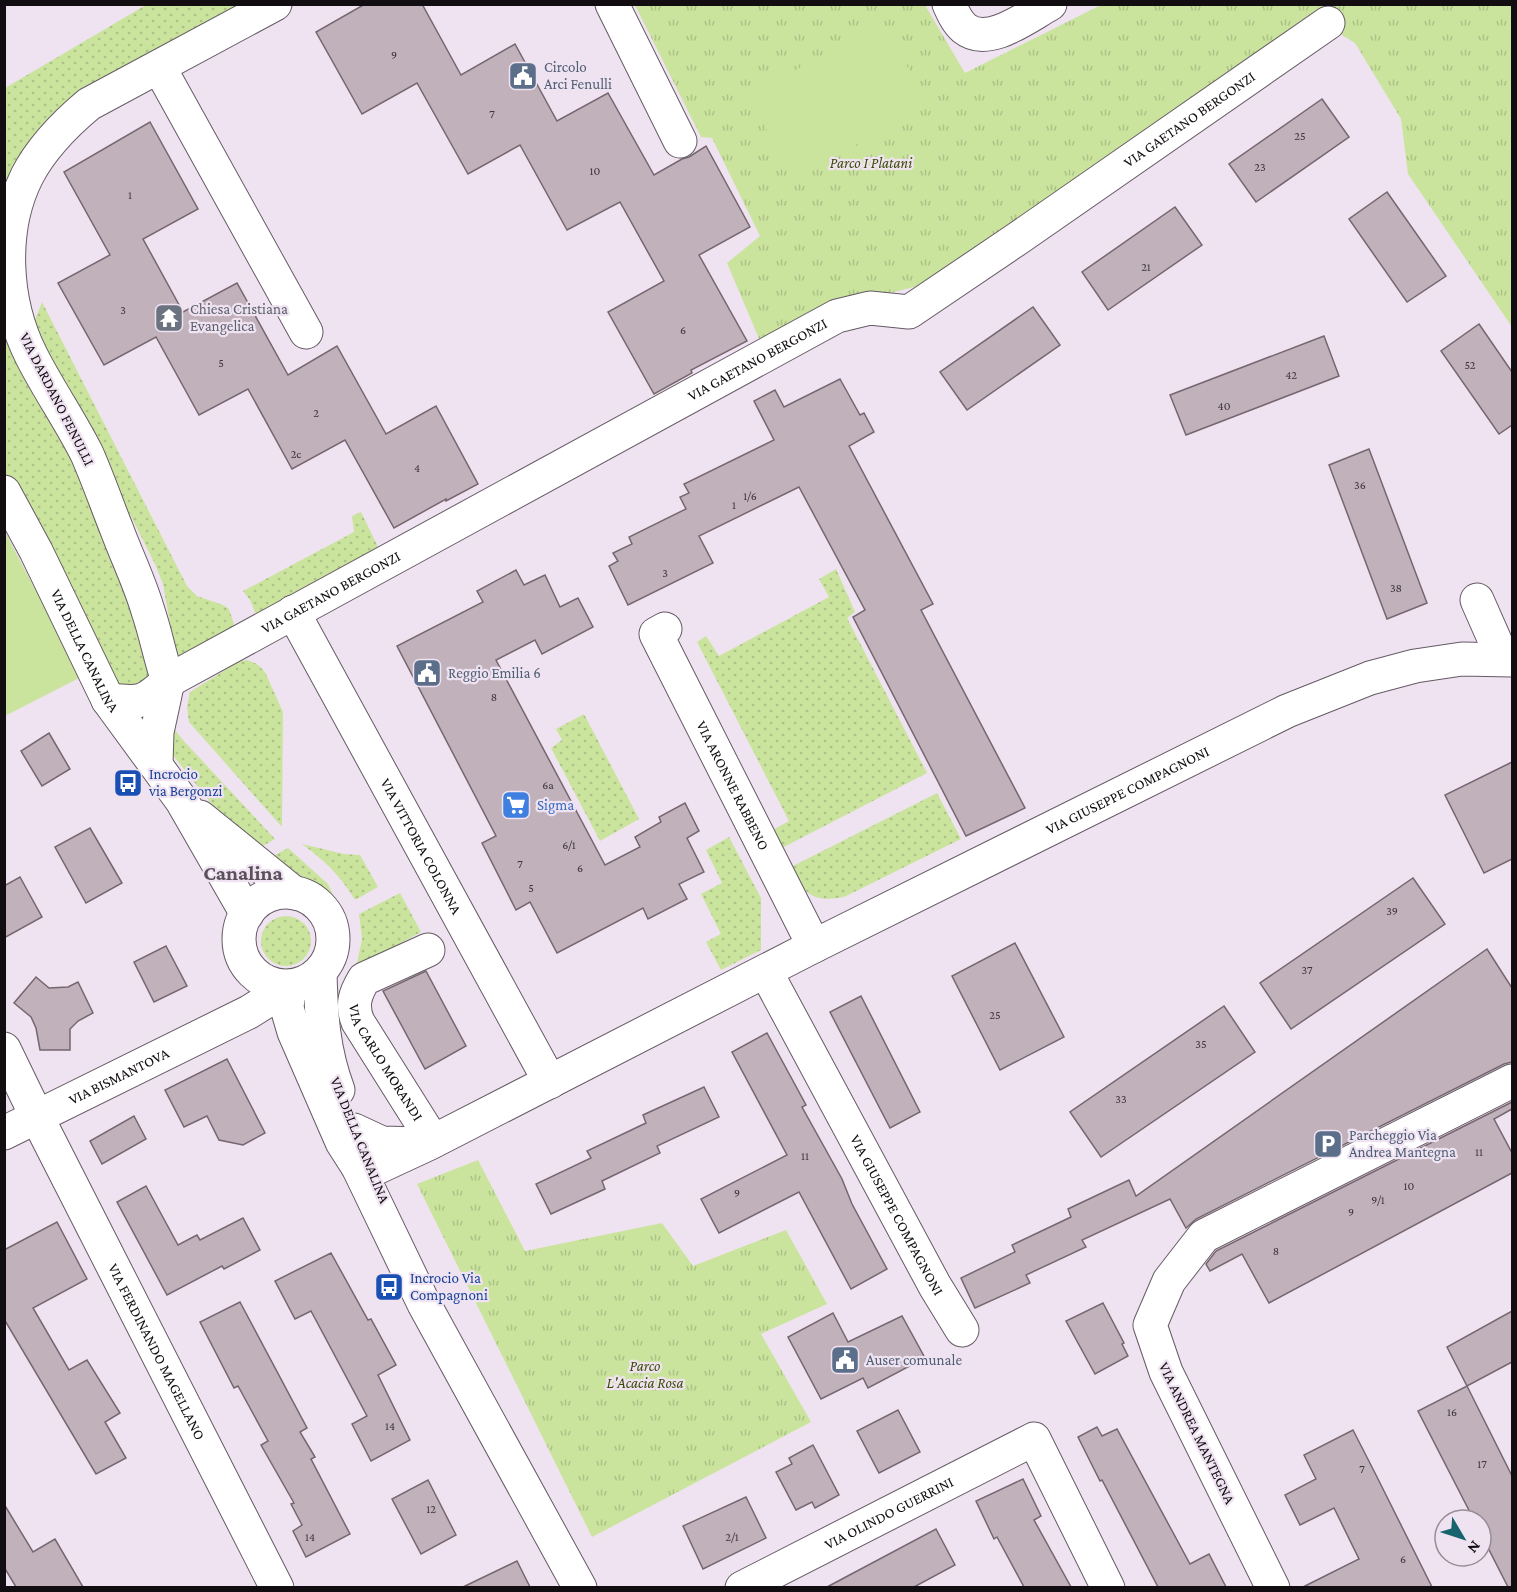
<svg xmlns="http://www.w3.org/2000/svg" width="1517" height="1592" font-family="'Crimson Pro',serif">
	<defs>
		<pattern id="grass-dots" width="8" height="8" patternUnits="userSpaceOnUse" patternTransform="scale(1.5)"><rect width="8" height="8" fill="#cae49d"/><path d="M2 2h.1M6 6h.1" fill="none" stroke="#acc286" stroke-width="1.8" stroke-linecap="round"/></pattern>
		<pattern id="park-tufts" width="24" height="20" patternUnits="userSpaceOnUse" patternTransform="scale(1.5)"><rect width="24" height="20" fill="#cae49d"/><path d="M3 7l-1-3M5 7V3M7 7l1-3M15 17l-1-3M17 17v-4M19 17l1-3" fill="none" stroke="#acc286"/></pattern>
	</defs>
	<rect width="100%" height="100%" fill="#f0e3f1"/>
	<g fill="url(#grass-dots)">
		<polygon points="146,5 240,5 5,190 5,88"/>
		<polygon points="42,302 187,586 197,596 223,605 229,609 235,627 180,656 175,652 163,584 155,564 49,354 35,320"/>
		<polygon points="4,330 73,459 136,615 157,680 108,697 5,496"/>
		<polygon points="361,512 380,551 257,617 250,600 243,591 354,532 352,516"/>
		<polygon points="836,569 855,612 847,618 927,773 778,850 769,832 789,821 697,642 706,636 719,656 829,597 819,579"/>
		<polygon points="247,660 257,664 265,672 283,712 282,827 189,722 187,707 190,692 238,662"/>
		<polygon points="584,714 639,819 600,841 551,748 562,740 556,729"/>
		<polygon points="169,722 182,739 275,839 256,850 225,821 172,754"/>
		<path d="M937 793 961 839 844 897C812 903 805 894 789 868Z"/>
		<polygon points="729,837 761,898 761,950 721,970 706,942 721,934 701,894 722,883 706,850"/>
		<path d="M302 844 344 854 360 855 378 887 355 900C339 874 326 862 302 844Z"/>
		<polygon points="288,848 328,884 339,908 330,898 290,876 266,860"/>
		<polygon points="400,893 421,932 356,968 362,939 359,914"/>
		<circle cx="286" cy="941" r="25"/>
	</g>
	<g fill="url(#park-tufts)">
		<polygon points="635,5 925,5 965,73 1101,5 1512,5 1512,327 1408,174 1401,119 1355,43 1316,19 926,284 842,305 760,341 727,263 760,236 712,138 701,137"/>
		<polygon points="478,1160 525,1251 662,1223 693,1266 786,1230 827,1304 761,1334 811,1422 592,1537 417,1184"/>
	</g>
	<g fill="#cae49d">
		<polygon points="882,21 928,104 795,179 748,97"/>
		<polygon points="4,530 81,677 5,716 4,716"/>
	</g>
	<g fill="#c1b1ba" stroke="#75666f" stroke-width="1.5">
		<polygon points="365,4 422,4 461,75 515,44 557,121 608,93 654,175 682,159 689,157 706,146 750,227 699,255 747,341 691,370 692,373 654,394 608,312 664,281 620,202 567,230 520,145 468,174 417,83 362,114 316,32"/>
		<polygon points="1322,99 1349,137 1256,202 1229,164"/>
		<polygon points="150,122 198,209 143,239 183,312 237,283 288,375 337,346 386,434 436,406 478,484 446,501 446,499 394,528 345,440 292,469 248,389 199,415 156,337 104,365 58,283 110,255 64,172"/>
		<polygon points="1387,192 1446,276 1407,302 1349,219"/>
		<polygon points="1175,207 1202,245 1108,310 1082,272"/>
		<polygon points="1033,307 1060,345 967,410 940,372"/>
		<polygon points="1479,324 1512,372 1512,425 1499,434 1441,351"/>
		<polygon points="1324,336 1339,376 1186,435 1170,395"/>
		<polygon points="840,379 860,415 864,413 874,432 849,446 933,604 921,610 1025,808 966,836 853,617 865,610 799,487 699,536 713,563 628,605 609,566 618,561 613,553 632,544 629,537 686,509 680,497 689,493 684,484 774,440 754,401 775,390 784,407"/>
		<polygon points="1369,449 1427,603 1387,619 1329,465"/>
		<polygon points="516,570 524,585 545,575 560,607 578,598 593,627 542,654 535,640 496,660 605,865 640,847 635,837 661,822 659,817 685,803 699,831 687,838 704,872 679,884 687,899 648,919 643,908 557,953 530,902 516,910 482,843 496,836 397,646 483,602 477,591"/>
		<polygon points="49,733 70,769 42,786 21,751"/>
		<polygon points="1512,762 1512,859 1484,873 1445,795"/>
		<polygon points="90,828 122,883 86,903 55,847"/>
		<polygon points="20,877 42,917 4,938 4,886"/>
		<polygon points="1413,878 1445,924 1291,1029 1260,983"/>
		<polygon points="1015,943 1064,1037 1000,1070 952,976"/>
		<polygon points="166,946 187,986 154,1002 134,962"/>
		<polygon points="1487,949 1512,988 1512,1062 1504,1064 1196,1219 1186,1228 1170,1199 1082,1240 1086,1247 1026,1275 1030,1283 975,1308 961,1278 1015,1252 1012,1245 1071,1217 1068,1209 1129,1180 1136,1196"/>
		<polygon points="426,971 466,1046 425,1069 383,991"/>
		<polygon points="36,977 49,988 68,987 78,982 93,1013 78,1021 70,1029 70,1050 40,1050 36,1028 31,1017 14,1003"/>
		<polygon points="861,996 920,1112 890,1128 830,1012"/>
		<polygon points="1224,1006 1255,1052 1101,1157 1070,1112"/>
		<polygon points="767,1033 806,1105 802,1107 842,1179 852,1204 887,1269 851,1289 799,1192 719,1233 701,1199 787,1155 732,1052"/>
		<polygon points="227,1059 265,1133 243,1145 219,1140 207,1116 184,1127 165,1090"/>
		<polygon points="704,1087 719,1117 657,1146 660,1153 602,1181 605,1189 551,1214 536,1184 591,1158 587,1151 646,1123 643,1115"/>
		<polygon points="1512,1102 1512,1109 1494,1119 1512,1153 1512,1173 1269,1303 1242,1254 1210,1271 1206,1264 1216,1251"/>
		<polygon points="134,1116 146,1139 102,1164 90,1141"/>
		<polygon points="146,1186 178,1245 197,1235 200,1240 243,1218 260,1250 224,1269 222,1266 167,1295 117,1202"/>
		<polygon points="57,1222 87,1279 33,1308 69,1370 87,1360 120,1413 105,1422 126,1458 96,1474 4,1319 4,1250"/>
		<polygon points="331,1253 368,1320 371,1319 396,1365 378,1375 410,1440 371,1461 352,1424 367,1416 311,1311 295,1319 275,1281"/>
		<polygon points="240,1302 307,1428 300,1432 315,1457 311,1459 350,1534 306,1557 293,1531 302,1525 291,1504 294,1503 261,1445 268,1441 238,1386 234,1388 200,1322"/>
		<polygon points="1103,1303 1124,1343 1122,1344 1128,1356 1095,1374 1066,1321"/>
		<polygon points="1512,1311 1512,1362 1467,1386 1447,1347"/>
		<polygon points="833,1313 848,1342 902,1316 925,1358 868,1388 863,1378 821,1399 788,1337"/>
		<polygon points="1467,1386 1512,1476 1512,1587 1508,1587 1481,1534 1481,1520 1474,1520 1418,1411"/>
		<polygon points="898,1410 920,1452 879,1473 857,1431"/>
		<polygon points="1097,1427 1102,1436 1117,1429 1190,1564 1209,1554 1226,1587 1158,1587 1102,1480 1100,1481 1078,1437"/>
		<polygon points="1353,1430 1376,1475 1432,1587 1303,1587 1359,1559 1334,1508 1300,1525 1285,1495 1316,1479 1304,1455"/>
		<polygon points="813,1445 839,1495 815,1508 812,1502 796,1510 776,1472 792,1464 789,1458"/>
		<polygon points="1023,1479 1041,1516 1034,1520 1071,1587 1024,1587 997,1537 994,1539 976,1501"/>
		<polygon points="428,1480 456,1535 421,1554 392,1499"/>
		<polygon points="746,1497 766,1538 703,1569 683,1526"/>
		<polygon points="4,1504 33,1552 55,1539 83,1587 16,1587 4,1567"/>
		<polygon points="936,1529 955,1565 914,1587 827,1587"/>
		<polygon points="517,1561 530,1587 463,1587"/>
	</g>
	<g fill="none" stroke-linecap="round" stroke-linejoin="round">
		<g stroke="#655a65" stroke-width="35">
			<g id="minor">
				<polyline points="612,4 680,141"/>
				<path d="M949 4C953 13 957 22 964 28 988 48 1028 16 1050 4"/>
				<polyline points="159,67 306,332"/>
				<path id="s1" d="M4 492 36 551 108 700 182 801 247 914"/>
				<polyline points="1477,600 1503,659"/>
				<path id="s2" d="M293 612 550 1082"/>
				<path id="s3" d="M665 629 656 634 814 946"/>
				<path d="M168 681C160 658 156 634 148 611 140 583 127 557 117 530 107 505 98 479 87 454 70 420 48 389 31 355 4 301 0 230 27 176 42 147 65 124 89 104L275 4"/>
				<path id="s4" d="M108 700C141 703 143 704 168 681L837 316 870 308 909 312 1017 239 1328 23"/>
				<polyline points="156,765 157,732 168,681"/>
				<polyline points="200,817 294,893"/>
				<circle cx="286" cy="939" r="47"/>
				<path id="s5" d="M428 950 364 979C355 994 351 1005 358 1022L433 1141"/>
				<path d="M320 972C321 1014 323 1050 338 1090"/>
				<path id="s6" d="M766 972 935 1286 962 1330"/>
				<polyline points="289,987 287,1008 294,1032 342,1142 358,1167 424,1304 580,1588"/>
				<path id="s7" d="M4 1049 37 1117 277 1588"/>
				<polyline points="354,1130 382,1143 423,1144"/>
				<path id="s8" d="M4 1133 249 1012 289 987"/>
				<path id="s9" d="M358 1167 372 1170 428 1144 814 946 1287 711 1370 678 1415 666 1462 659 1512 660"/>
				<path id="s10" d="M742 1588 1034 1439 1108 1588"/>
				<polyline points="1273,1588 1166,1372 1150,1325 1169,1281 1204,1236 1512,1081"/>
			</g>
		</g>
		<use href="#minor" stroke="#fff" stroke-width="33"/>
	</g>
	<defs>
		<g id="civic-square" transform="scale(1.5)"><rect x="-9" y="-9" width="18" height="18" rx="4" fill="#5c6f8a" stroke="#f0e3f1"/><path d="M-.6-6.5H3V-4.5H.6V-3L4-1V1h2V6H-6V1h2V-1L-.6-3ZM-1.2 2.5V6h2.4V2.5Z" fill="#fff"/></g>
		<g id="temple-square" transform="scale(1.5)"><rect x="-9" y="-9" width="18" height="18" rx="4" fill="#6b7280" stroke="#f0e3f1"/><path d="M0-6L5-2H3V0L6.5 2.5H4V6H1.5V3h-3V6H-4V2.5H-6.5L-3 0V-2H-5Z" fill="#fff"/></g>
		<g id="bus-square" transform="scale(1.5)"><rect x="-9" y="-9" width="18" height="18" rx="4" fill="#1a4fb4" stroke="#f0e3f1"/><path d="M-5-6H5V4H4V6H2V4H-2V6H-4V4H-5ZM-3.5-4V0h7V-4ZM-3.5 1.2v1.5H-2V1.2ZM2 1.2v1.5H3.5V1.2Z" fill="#fff"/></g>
		<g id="supermarket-square" transform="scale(1.5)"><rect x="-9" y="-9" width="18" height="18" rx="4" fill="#3f7fe0" stroke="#f0e3f1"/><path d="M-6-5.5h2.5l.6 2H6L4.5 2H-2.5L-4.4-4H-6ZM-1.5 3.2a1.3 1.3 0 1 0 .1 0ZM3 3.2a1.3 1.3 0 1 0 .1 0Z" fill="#fff"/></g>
		<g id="parking-square" transform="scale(1.5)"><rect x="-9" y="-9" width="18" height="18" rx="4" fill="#5c6f8a" stroke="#f0e3f1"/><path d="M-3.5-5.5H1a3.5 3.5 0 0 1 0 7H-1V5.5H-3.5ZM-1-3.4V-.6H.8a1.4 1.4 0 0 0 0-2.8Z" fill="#fff"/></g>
	</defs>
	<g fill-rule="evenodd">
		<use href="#civic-square" x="523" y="76"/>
		<use href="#temple-square" x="169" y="318"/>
		<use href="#civic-square" x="427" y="673"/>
		<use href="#bus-square" x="128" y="783"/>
		<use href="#supermarket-square" x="516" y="805"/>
		<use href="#parking-square" x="1328" y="1144"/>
		<use href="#bus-square" x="389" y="1287"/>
		<use href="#civic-square" x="845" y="1360"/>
	</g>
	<g text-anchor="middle" stroke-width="4.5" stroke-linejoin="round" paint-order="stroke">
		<g font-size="12" fill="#3d363b">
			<text x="394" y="59">9</text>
			<text x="492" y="118">7</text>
			<text x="1300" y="140">25</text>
			<text x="1260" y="171">23</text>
			<text x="595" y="175">10</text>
			<text x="130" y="199">1</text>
			<text x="1146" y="271">21</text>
			<text x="123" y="314">3</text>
			<text x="683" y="334">6</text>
			<text x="221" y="367">5</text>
			<text x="1470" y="369">52</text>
			<text x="1291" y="379">42</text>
			<text x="1224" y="410">40</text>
			<text x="316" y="417">2</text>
			<text x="296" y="458">2c</text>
			<text x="417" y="472">4</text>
			<text x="1360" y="489">36</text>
			<text x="750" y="500">1/6</text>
			<text x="734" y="509">1</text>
			<text x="665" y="577">3</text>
			<text x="1396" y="592">38</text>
			<text x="494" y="701">8</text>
			<text x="548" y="789">6a</text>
			<text x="569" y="849">6/1</text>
			<text x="520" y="868">7</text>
			<text x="580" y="872">6</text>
			<text x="531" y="892">5</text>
			<text x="1392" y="915">39</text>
			<text x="1307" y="974">37</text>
			<text x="995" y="1019">25</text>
			<text x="1201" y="1048">35</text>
			<text x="1121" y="1103">33</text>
			<text x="1479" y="1156">11</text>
			<text x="805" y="1160">11</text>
			<text x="1409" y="1190">10</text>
			<text x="737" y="1197">9</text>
			<text x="1378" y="1204">9/1</text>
			<text x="1351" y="1216">9</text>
			<text x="1276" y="1255">8</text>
			<text x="1452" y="1416">16</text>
			<text x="390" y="1430">14</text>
			<text x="1482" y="1468">17</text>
			<text x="1362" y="1473">7</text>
			<text x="431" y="1513">12</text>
			<text x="310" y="1541">14</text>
			<text x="732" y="1541">2/1</text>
			<text x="1403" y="1563">6</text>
		</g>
		<g font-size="15" fill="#4e5e75" stroke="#f0e3f1" text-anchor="start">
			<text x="544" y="72">Circolo<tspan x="544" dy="17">Arci Fenulli</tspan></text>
			<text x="448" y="678">Reggio Emilia 6</text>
			<text x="1349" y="1140">Parcheggio Via<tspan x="1349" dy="17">Andrea Mantegna</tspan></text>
			<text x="866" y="1365">Auser comunale</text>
		</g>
		<g font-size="15" fill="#110d11" stroke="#f0e3f1">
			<text dy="5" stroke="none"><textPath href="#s4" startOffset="1242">VIA GAETANO BERGONZI</textPath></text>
			<text dy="5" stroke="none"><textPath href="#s4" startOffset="738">VIA GAETANO BERGONZI</textPath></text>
			<text transform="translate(57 399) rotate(63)" y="5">VIA DARDANO FENULLI</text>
			<text dy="5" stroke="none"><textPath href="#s4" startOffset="252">VIA GAETANO BERGONZI</textPath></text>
			<text dy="5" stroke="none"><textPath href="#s1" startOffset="178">VIA DELLA CANALINA</textPath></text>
			<text dy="5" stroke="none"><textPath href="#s3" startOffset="180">VIA ARONNE RABBENO</textPath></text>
			<text dy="5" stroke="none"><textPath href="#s9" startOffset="860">VIA GIUSEPPE COMPAGNONI</textPath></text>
			<text dy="5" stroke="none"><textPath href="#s2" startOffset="267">VIA VITTORIA COLONNA</textPath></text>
			<text dy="5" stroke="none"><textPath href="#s5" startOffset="164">VIA CARLO MORANDI</textPath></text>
			<text dy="5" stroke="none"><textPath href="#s8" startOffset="128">VIA BISMANTOVA</textPath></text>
			<text transform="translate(360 1140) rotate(68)" y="5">VIA DELLA CANALINA</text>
			<text dy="5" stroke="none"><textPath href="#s6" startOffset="276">VIA GIUSEPPE COMPAGNONI</textPath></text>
			<text dy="5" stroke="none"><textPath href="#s7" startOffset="339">VIA FERDINANDO MAGELLANO</textPath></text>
			<text transform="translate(1197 1433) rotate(64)" y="5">VIA ANDREA MANTEGNA</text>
			<text dy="5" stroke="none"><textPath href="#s10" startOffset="165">VIA OLINDO GUERRINI</textPath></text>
		</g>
		<g font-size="15" font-style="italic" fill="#3a4c07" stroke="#f0e3f1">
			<text x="871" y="168">Parco I Platani</text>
			<text x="645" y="1371">Parco<tspan x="645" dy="17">L'Acacia Rosa</tspan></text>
		</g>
		<g font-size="15" fill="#5b616d" stroke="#f0e3f1" text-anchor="start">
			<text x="190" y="314">Chiesa Cristiana<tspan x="190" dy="17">Evangelica</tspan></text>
		</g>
		<g font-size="15" fill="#164399" stroke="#f0e3f1" text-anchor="start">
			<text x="149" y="779">Incrocio<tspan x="149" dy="17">via Bergonzi</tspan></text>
			<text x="410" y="1283">Incrocio Via<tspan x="410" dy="17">Compagnoni</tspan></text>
		</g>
		<g font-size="15" fill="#366cbe" stroke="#f0e3f1" text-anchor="start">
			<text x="537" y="810">Sigma</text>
		</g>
		<g font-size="21" font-weight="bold" fill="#5a4f5b" stroke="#f0e3f1">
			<text x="243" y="880">Canalina</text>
		</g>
	</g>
	<rect width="1517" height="1592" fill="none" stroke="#110d11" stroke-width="12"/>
	<g transform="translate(1463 1538) rotate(129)"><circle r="28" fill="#f0e3f1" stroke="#978d97" stroke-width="1.5"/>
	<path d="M0-4.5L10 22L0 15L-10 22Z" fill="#17636e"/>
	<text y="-9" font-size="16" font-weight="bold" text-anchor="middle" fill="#110d11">N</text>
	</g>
</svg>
